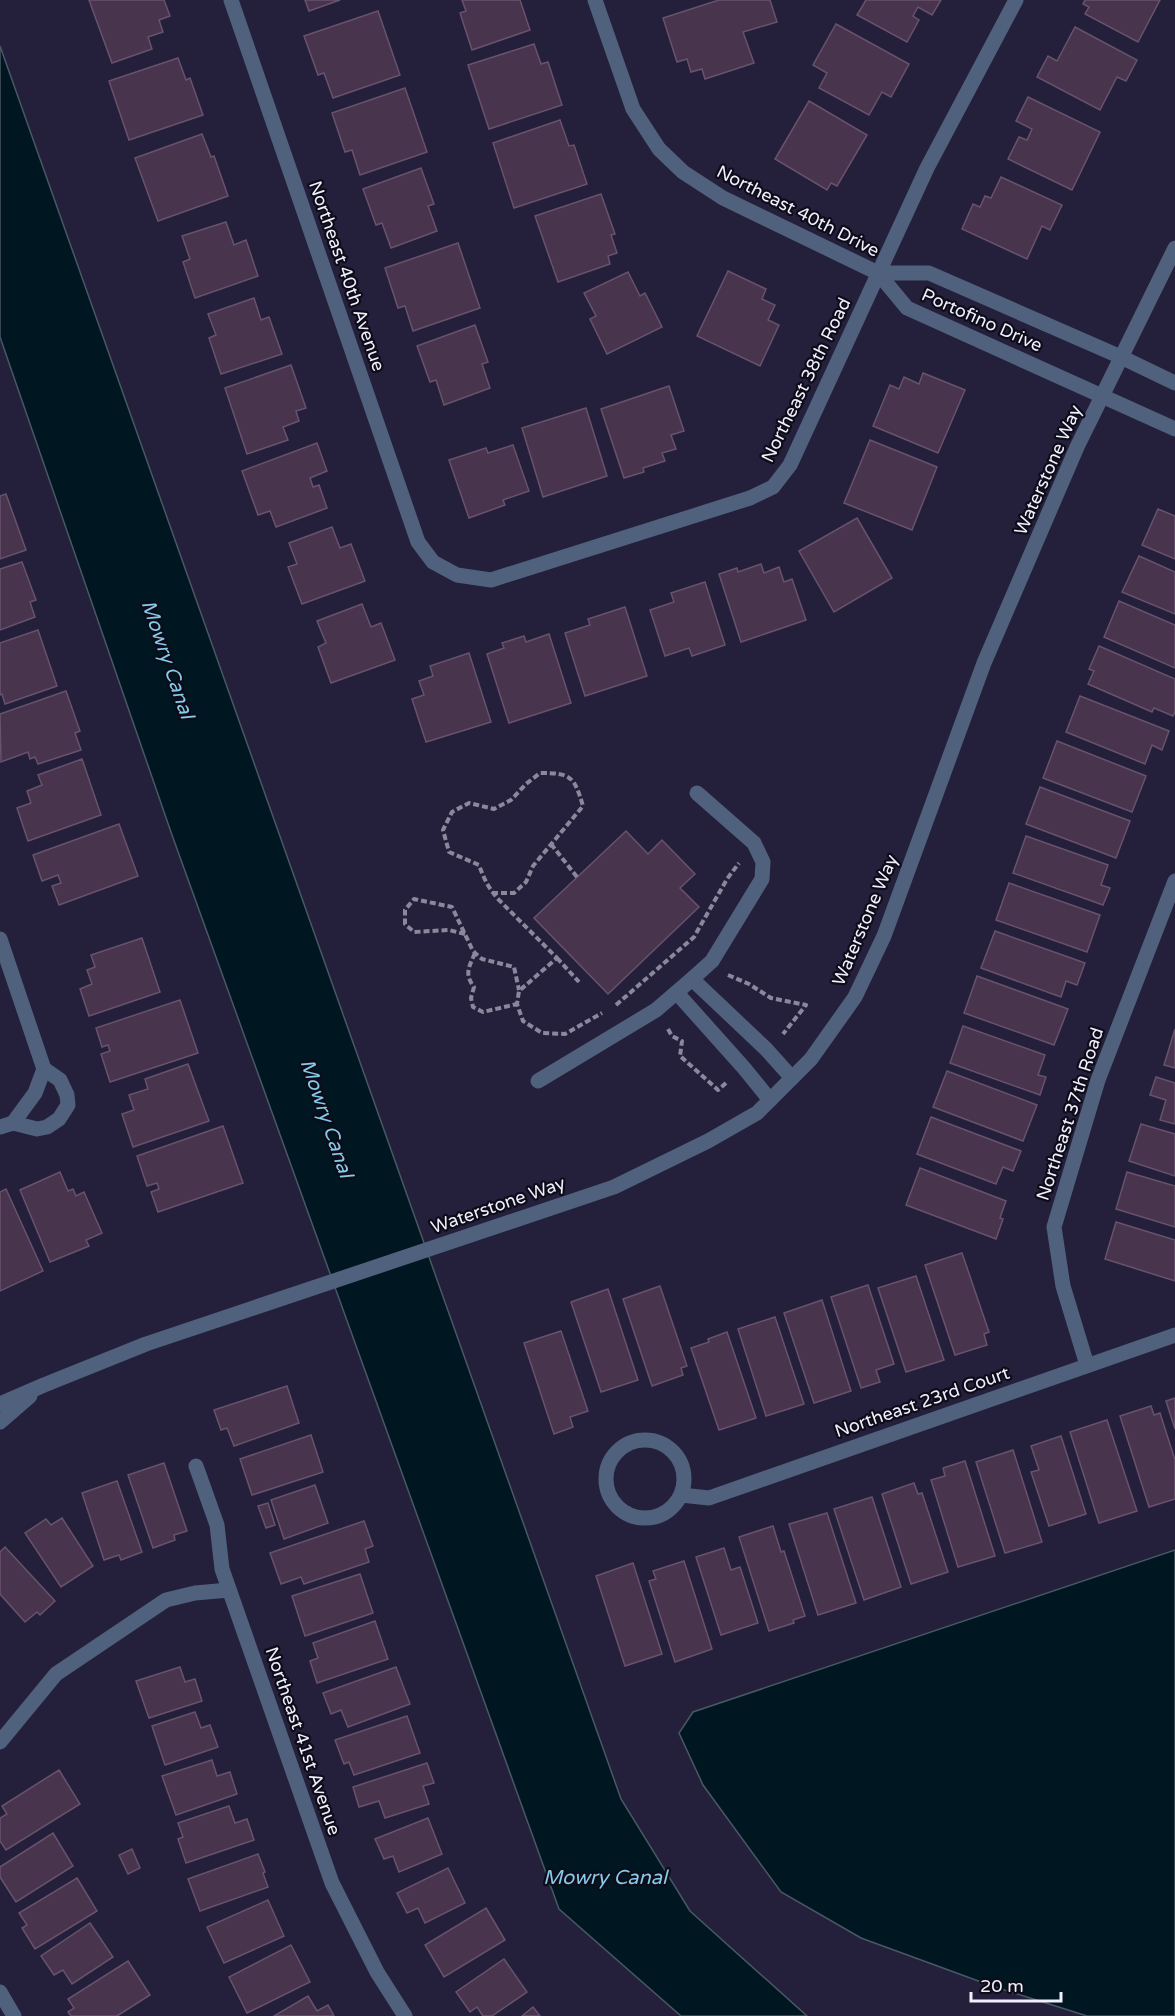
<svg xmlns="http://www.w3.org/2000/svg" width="1175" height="2016" font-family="'Varela Round',sans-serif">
	<rect width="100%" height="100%" fill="#24203b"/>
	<g fill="#001722" stroke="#485864" stroke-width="1.5">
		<polygon points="0,46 621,1799 690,1911 807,2016 681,2016 559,1909 172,835 0,337"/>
		<polygon points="1175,1550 1175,2016 1087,2016 992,1986 861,1938 781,1892 703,1785 679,1733 693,1712"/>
	</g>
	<g fill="#48344d" stroke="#68526d" stroke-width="1.5">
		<polygon points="89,0 164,0 170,16 159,20 163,32 148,37 152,49 112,63"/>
		<polygon points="305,0 340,0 309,11"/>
		<polygon points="462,0 520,0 530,30 472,50 460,13 466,11"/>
		<polygon points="719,0 770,0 777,22 743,32 754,63 705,79 702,69 691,72 687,59 677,62 663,18"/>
		<polygon points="866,0 941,0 932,15 918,7 913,16 919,20 907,42 857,15"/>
		<polygon points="1085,0 1160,0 1138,42 1085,14 1089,7 1083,4"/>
		<polygon points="378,11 400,75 333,98 324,73 318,75 304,36"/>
		<polygon points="836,24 909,64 891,97 882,92 869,115 819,88 827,73 813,65"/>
		<polygon points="1075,27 1137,60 1126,81 1117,77 1100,110 1037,77 1048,56 1057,61"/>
		<polygon points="534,44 541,64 548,62 562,105 489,129 468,65"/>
		<polygon points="178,58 186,80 190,78 203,115 129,140 109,81"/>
		<polygon points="405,88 427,152 360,175 352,150 345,152 332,113"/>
		<polygon points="1028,97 1100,132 1072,190 1008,159 1019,137 1027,140 1032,129 1016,121"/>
		<polygon points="809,101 867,135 837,186 831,183 827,190 775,159"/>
		<polygon points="560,120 569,146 574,145 587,184 514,208 493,143"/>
		<polygon points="202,134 211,157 214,156 228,196 158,221 135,158"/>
		<polygon points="421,168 434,204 428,206 437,231 391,248 382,223 376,225 363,189"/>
		<polygon points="1001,177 1062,205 1050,230 1042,226 1027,259 962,229 973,204 980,207 985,196 991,198"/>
		<polygon points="601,194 615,234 611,235 617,253 608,256 610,264 558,282 535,216"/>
		<polygon points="226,222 234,245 246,240 258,276 195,298 183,262 190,259 182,236"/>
		<polygon points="458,243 480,308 413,331 405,306 398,308 385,268"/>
		<polygon points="728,271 766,289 762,299 775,305 768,320 779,325 760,366 697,336"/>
		<polygon points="628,272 640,296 645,293 662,327 607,354 590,319 596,316 584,293"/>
		<polygon points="254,298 261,320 269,317 282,354 221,374 209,338 216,335 208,314"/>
		<polygon points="475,325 488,362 482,364 490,388 444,405 436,380 430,382 417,346"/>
		<polygon points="291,365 306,408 296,411 299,421 283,427 288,440 247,454 225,388"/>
		<polygon points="923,373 965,390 938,453 873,426 890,385 899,389 904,377 919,384"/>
		<polygon points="669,386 684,431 671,435 676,449 662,453 665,461 643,468 644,472 624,478 601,409"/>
		<polygon points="586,408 607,476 543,497 522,428"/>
		<polygon points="870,440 937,467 912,530 844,503"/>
		<polygon points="317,443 327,471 310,478 313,487 319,485 327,508 276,527 270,511 258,515 242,471"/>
		<polygon points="513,445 529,491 503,500 505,505 469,518 449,460 486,448 488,453"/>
		<polygon points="6,494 26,550 0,559 0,496"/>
		<polygon points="1158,509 1175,516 1175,559 1142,545"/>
		<polygon points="857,518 892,578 834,612 799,551"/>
		<polygon points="332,527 340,548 351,544 365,581 302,604 288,567 297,564 289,543"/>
		<polygon points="1139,556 1175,572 1175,614 1122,592"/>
		<polygon points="22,562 36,600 30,602 35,617 0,630 0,569"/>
		<polygon points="761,564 764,573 779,567 784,582 792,579 806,620 741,642 719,574 737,568 738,572"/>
		<polygon points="705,582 725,645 692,656 689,648 665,656 650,610 674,602 671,593"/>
		<polygon points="1119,601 1175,625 1175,668 1104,637"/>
		<polygon points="362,604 371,627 381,623 395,660 331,683 318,647 326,643 317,621"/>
		<polygon points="625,607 647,676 585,696 565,633 590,625 588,619"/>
		<polygon points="38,630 57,686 5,704 2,694 0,695 0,643"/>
		<polygon points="549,634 571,703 509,723 487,654 504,648 502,643 524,636 526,642"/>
		<polygon points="1099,646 1175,679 1175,712 1173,716 1154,708 1152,712 1088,684 1094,671 1089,669"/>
		<polygon points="469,653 491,722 426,742 412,699 424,695 419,681 433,676 430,666"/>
		<polygon points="66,691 80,731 75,733 81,750 38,764 35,757 30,759 28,752 1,762 0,714"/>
		<polygon points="1080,696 1169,731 1162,750 1152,745 1145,764 1066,732"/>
		<polygon points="1057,741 1146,776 1132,812 1043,778"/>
		<polygon points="82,759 101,815 28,841 17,808 31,803 27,791 42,785 38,775"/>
		<polygon points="1040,787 1130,821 1116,858 1026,824"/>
		<polygon points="119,824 138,876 59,905 52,886 61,883 58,875 42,881 33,855"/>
		<polygon points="626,831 648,854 662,840 695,874 680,888 699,907 608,994 534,918"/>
		<polygon points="1026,836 1108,865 1101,885 1110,888 1103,905 1013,873"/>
		<polygon points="1009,883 1100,915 1087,952 996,920"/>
		<polygon points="995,931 1085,963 1077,985 1066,981 1061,997 981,968"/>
		<polygon points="142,938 160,992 89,1016 80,989 92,984 87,970 95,967 91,955"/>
		<polygon points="977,976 1068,1009 1054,1045 964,1013"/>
		<polygon points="180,1000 198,1053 110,1082 101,1054 110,1051 108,1045 102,1047 96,1028"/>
		<polygon points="963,1026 1045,1055 1038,1075 1046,1077 1040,1095 950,1063"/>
		<polygon points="1175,1029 1175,1068 1164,1065"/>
		<polygon points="188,1064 209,1121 133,1147 122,1114 134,1110 129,1095 148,1089 145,1079"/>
		<polygon points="947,1071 1037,1105 1023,1141 933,1107"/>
		<polygon points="1156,1077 1175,1083 1175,1124 1160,1120 1166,1100 1150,1095"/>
		<polygon points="931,1117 1021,1151 1013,1171 1003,1167 996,1184 917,1154"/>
		<polygon points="1141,1124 1175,1134 1175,1176 1129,1161"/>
		<polygon points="223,1126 243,1183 158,1212 151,1192 159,1189 157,1183 147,1186 137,1156"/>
		<polygon points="920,1168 1006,1201 1000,1218 1003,1219 996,1239 906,1205"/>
		<polygon points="60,1172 68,1191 73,1189 76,1196 84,1192 102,1233 86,1240 89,1246 50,1262 20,1190"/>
		<polygon points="1127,1172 1175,1186 1175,1227 1116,1209"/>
		<polygon points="6,1189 43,1271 0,1291 0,1192"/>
		<polygon points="1116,1222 1175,1240 1175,1281 1105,1259"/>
		<polygon points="962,1253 989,1332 984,1334 987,1345 955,1355 925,1265"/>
		<polygon points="916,1276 944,1360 906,1372 878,1288"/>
		<polygon points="868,1285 894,1364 876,1370 880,1382 861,1388 831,1297"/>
		<polygon points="660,1286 687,1366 681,1368 683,1375 652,1386 623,1299"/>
		<polygon points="608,1289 638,1380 601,1392 571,1302"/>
		<polygon points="822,1300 851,1391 814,1403 784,1313"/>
		<polygon points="775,1317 804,1404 766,1416 738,1329"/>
		<polygon points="561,1331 588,1411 570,1417 573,1427 554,1434 524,1343"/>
		<polygon points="727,1332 756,1418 719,1430 691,1348 709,1342 708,1339"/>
		<polygon points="287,1386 299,1423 234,1446 227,1428 221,1430 214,1410"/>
		<polygon points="1175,1398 1175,1429 1166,1401"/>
		<polygon points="1151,1406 1154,1415 1160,1413 1175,1460 1175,1499 1149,1507 1120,1416"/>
		<polygon points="1107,1420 1137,1511 1099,1523 1070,1432"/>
		<polygon points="311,1435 323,1472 252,1495 240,1459"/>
		<polygon points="1061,1436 1086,1514 1049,1526 1031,1472 1039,1470 1031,1446"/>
		<polygon points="1013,1450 1042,1542 1005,1553 976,1462"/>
		<polygon points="965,1461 995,1556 958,1567 931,1480 945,1476 943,1468"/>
		<polygon points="164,1463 187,1531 174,1535 175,1540 153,1548 128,1475"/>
		<polygon points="117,1481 142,1552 121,1560 119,1555 104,1560 82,1493"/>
		<polygon points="914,1483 918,1494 922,1493 948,1572 911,1584 882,1494"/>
		<polygon points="315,1485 328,1523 284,1539 271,1500"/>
		<polygon points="872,1497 901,1587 864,1600 834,1509"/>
		<polygon points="268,1503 275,1525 266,1528 258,1506"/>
		<polygon points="827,1513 856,1603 818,1615 789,1524"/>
		<polygon points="62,1518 93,1566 61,1587 25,1533 46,1519 51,1525"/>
		<polygon points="364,1521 373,1546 365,1549 369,1562 304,1584 301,1577 281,1584 270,1553"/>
		<polygon points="773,1526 781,1552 784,1551 805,1616 793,1620 794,1623 769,1631 739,1537"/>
		<polygon points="5,1547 55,1601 40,1615 37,1612 25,1622 0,1594 0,1552"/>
		<polygon points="724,1548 731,1570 740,1567 758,1623 721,1635 696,1557"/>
		<polygon points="684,1561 712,1649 675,1662 649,1581 656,1579 653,1571"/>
		<polygon points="633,1563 662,1654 625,1666 596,1576"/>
		<polygon points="360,1574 373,1613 305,1636 292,1596"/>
		<polygon points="375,1621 388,1659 317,1683 310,1661 318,1658 313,1643"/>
		<polygon points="180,1667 185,1682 195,1679 202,1701 149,1718 136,1681"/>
		<polygon points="396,1667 410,1704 348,1727 341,1710 331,1714 323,1693"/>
		<polygon points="195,1712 201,1728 210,1725 218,1747 165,1765 152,1726"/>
		<polygon points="407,1716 420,1753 354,1775 349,1762 344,1764 335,1740"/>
		<polygon points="212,1760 217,1776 230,1772 237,1794 176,1815 162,1776"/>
		<polygon points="427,1763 434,1783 423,1786 429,1804 385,1818 379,1801 359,1807 353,1787"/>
		<polygon points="59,1770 80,1804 6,1850 0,1841 0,1818 7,1814 2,1806"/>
		<polygon points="229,1806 235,1823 247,1819 254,1840 186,1863 178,1839 183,1837 178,1823"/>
		<polygon points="428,1818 442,1854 399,1872 393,1856 384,1859 375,1839"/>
		<polygon points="53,1833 73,1866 16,1902 0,1877 0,1867"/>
		<polygon points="132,1849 140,1868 128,1874 119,1855"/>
		<polygon points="258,1854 265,1872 263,1873 268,1887 200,1911 188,1879"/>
		<polygon points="448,1868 465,1903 425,1923 418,1908 407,1913 397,1893"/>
		<polygon points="77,1878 97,1911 35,1949 22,1928 27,1925 19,1913"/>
		<polygon points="268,1900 284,1936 224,1963 207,1927"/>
		<polygon points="486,1908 505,1940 444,1977 425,1945"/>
		<polygon points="90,1923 113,1957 72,1984 63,1970 54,1975 41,1956"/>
		<polygon points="291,1945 310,1982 247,2013 229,1977"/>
		<polygon points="504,1959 527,1992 492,2016 483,2016 477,2007 470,2012 456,1992"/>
		<polygon points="128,1961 150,1995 117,2016 71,2016 68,2012 74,2008 68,1999"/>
		<polygon points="308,1996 317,2011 328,2005 334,2016 274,2016"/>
		<polygon points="533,2007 540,2016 522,2016"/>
	</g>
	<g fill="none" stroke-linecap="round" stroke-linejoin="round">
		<g stroke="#8b889d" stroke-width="4" stroke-dasharray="6 3" stroke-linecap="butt">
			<polyline points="551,844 577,877"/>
			<path d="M492 893H514L526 882 533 866 583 806C574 776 571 773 540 773L526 784 511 800 494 809 469 803 452 812 443 830 449 852 479 865C484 879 489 889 499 900L557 958 519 991 517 1004 523 1021 542 1033 565 1034 602 1013"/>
			<polyline points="465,934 449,930 414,932 405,924 405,910 414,899 452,907 472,949 475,953 482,959 514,967 519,990"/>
			<path d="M475 953C469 967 464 974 474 987L471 998 473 1007 483 1012 517 1004"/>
			<polyline points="557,958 579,982"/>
			<polyline points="728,975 749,984 771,998 806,1005 783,1034"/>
			<polyline points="616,1005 694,937 727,879 739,863"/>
			<polyline points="668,1029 672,1036 682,1041 680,1056 718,1090 727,1082"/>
		</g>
		<g stroke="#4f617d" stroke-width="15">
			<polyline points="231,0 418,542 433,562 457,575 491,580 750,498 773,487 790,465 927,168 1016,0"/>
			<polyline points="595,0 633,109 659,149 683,172 723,198 878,273 907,308 1175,429"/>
			<polyline points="878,273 929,273 1121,357 1175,383"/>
			<polyline points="0,939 44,1069 35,1093 13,1123 0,1127"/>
			<polyline points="692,979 766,1049 792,1078"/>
			<polyline points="677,993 744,1068 770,1100"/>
			<polyline points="538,1081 656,1010 692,979 712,961 762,879 763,862 754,843 697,793"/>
			<polyline points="13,1123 37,1129 47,1127 59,1119 68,1105 67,1095 60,1080 44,1069"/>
			<polyline points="1087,1365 1063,1286 1054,1227 1098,1080 1175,881"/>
			<polyline points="0,1404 44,1385 146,1344 614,1187 708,1141 757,1113 811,1059 855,997 884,936 984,663 1077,447 1175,248"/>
			<polyline points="0,1422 30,1396"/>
			<circle cx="645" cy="1479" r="39"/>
			<polyline points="196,1466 217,1525 222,1569 332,1883 377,1972 405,2016"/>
			<polyline points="681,1495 709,1498 1175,1335"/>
			<polyline points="0,1742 56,1674 166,1600 195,1593 229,1590"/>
			<polyline points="0,1992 14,2016"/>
		</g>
	</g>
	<g text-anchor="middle" stroke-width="4.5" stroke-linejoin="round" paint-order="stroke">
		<g font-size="18" fill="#f0effd" stroke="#0d0c18">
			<text transform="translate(798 211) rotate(27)" y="6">Northeast 40th Drive</text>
			<text transform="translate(347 276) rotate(71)" y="6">Northeast 40th Avenue</text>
			<text transform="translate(982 320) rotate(24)" y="6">Portofino Drive</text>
			<text transform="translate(806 380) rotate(-64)" y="6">Northeast 38th Road</text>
			<text transform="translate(1048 470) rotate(-66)" y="6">Waterstone Way</text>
			<text transform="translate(865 920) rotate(-67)" y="6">Waterstone Way</text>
			<text transform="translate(1070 1114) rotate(-72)" y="6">Northeast 37th Road</text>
			<text transform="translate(498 1205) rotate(-19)" y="6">Waterstone Way</text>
			<text transform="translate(922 1402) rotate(-19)" y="6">Northeast 23rd Court</text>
			<text transform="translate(303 1741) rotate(71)" y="6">Northeast 41st Avenue</text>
		</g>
		<g font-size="20" font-style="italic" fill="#85cbea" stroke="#0d0c18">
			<text transform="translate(168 659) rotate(71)" y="7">Mowry Canal</text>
			<text transform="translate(327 1118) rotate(71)" y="7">Mowry Canal</text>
			<text x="605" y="1884">Mowry Canal</text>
		</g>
	</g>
	<path d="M971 1992v9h90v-9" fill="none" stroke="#f0effd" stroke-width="3"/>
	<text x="980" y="1992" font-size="18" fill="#f0effd" stroke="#0d0c18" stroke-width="4.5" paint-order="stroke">20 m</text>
</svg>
